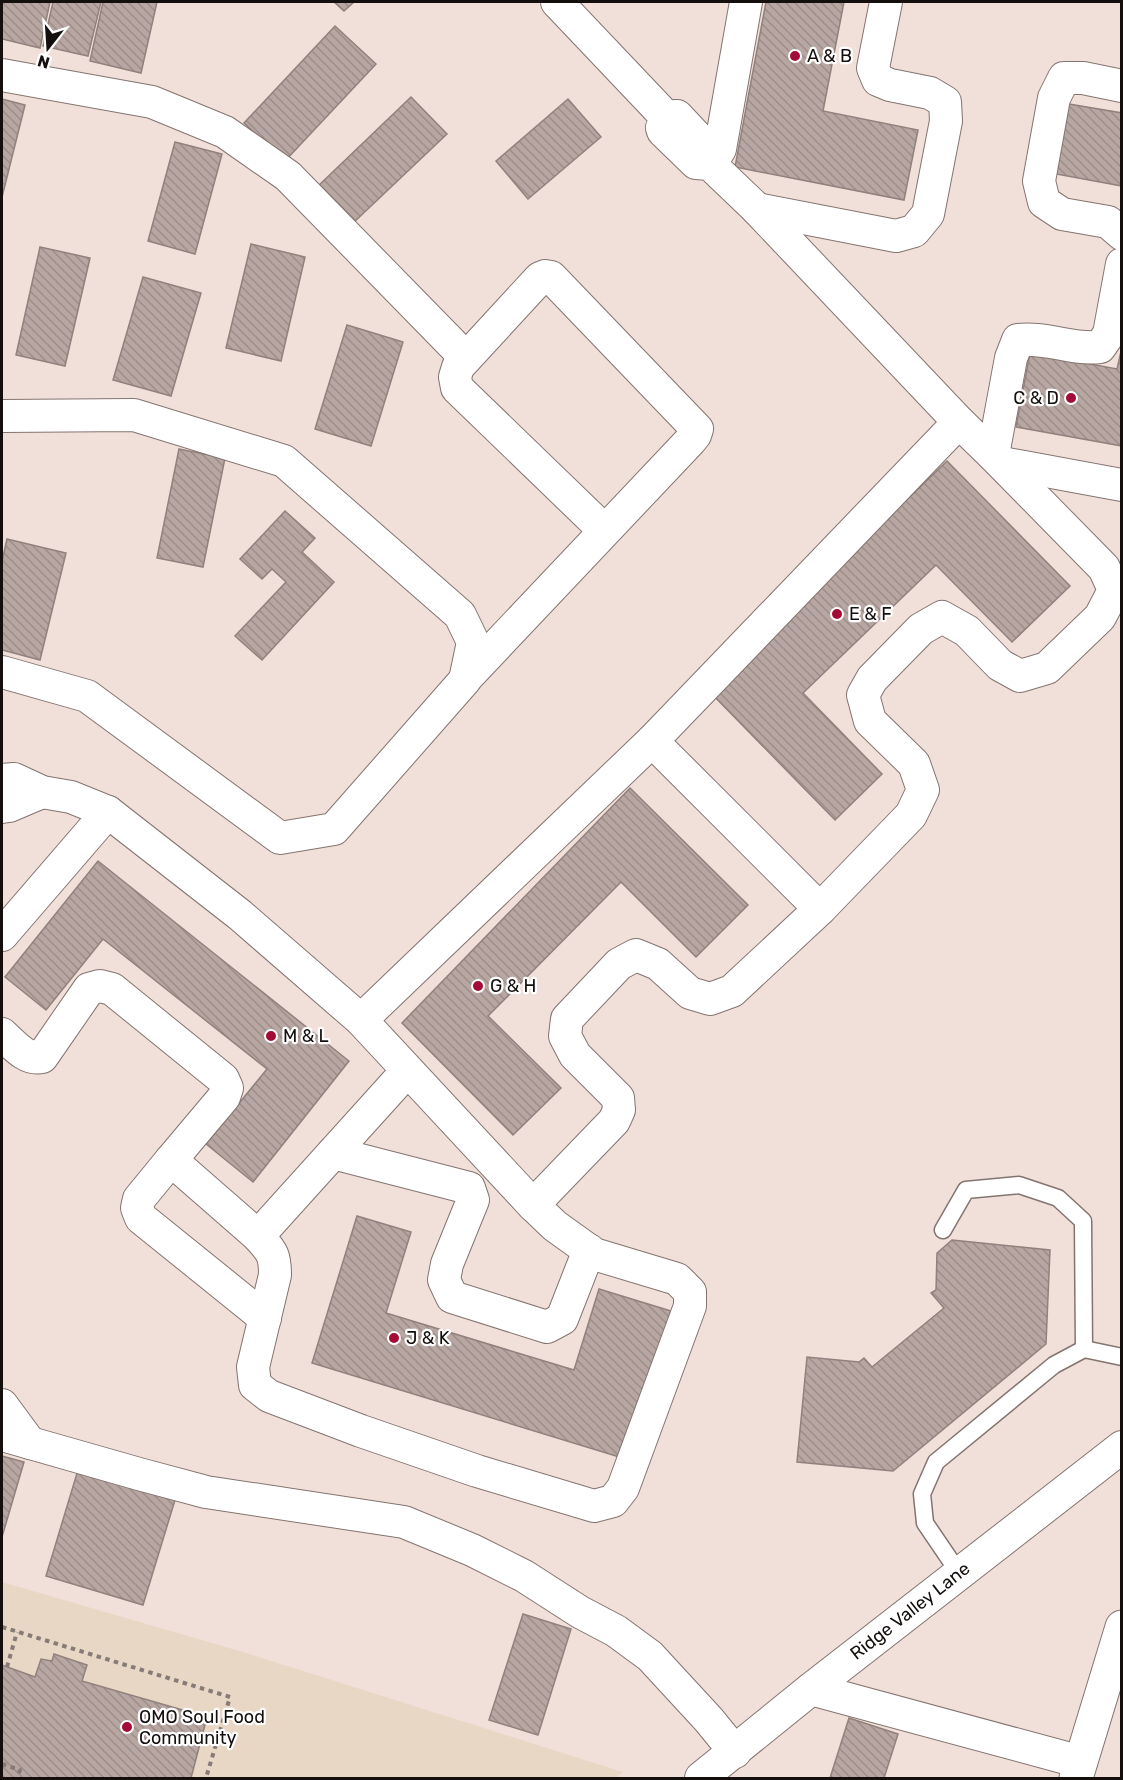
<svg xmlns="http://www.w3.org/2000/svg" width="1123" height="1780" font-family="Rubik,sans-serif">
	<defs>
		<pattern id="building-back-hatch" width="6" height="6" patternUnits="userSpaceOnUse" patternTransform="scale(1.5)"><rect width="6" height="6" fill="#b7a6a2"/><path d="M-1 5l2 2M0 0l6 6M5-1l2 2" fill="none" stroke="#9c8e8a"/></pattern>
	</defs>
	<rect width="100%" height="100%" fill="#f1e0da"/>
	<polygon fill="#e8d7c5" points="2,1582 243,1652 623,1772 616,1778 2,1778"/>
	<g fill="url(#building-back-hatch)" stroke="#91817d" stroke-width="1.5">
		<polygon points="2,2 50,2 40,48 2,39"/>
		<polygon points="53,2 101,2 88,56 43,46"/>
		<polygon points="103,2 157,2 141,73 90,61"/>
		<polygon points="334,2 354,2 344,11"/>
		<polygon points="766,2 844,2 823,111 918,130 904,200 735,167"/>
		<polygon points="335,26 376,64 285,161 244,123"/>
		<polygon points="411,97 447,134 351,225 316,188"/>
		<polygon points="2,99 25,105 2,197"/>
		<polygon points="568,99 601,137 528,199 496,161"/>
		<polygon points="1069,104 1122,113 1122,186 1056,174"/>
		<polygon points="175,142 222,154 195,254 148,241"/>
		<polygon points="251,244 305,257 281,361 226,348"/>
		<polygon points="40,247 90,258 65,366 16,355"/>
		<polygon points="143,277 201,293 171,396 113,380"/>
		<polygon points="347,325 403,342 371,446 315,429"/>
		<polygon points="1122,347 1122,446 1016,427 1030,353 1117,369"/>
		<polygon points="179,449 225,458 203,567 157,558"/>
		<polygon points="947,461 1070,586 1012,642 936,565 803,693 882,774 835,820 709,691"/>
		<polygon points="285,511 315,538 302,552 334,582 262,660 235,636 286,582 272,569 262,579 240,559"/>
		<polygon points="7,539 66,553 40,660 2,650 2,561"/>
		<polygon points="630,788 748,905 696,957 621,882 488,1016 561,1088 513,1135 402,1023"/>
		<polygon points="98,861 349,1061 253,1182 206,1144 267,1069 103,939 46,1010 5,977"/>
		<polygon points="357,1216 411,1232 386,1313 574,1370 599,1289 671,1311 626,1459 312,1363"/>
		<polygon points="952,1240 1050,1250 1046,1344 893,1471 797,1462 807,1357 859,1362 864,1358 872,1367 944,1308 931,1293 936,1290 937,1253"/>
		<polygon points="2,1456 24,1462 2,1537"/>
		<polygon points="78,1470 175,1500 143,1605 46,1576"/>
		<polygon points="523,1614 571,1629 538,1735 489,1720"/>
		<polygon points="54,1654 87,1665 82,1681 207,1717 191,1778 2,1778 2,1665 35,1677 41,1659 52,1661"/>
		<polygon points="849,1718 898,1734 884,1778 830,1778"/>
	</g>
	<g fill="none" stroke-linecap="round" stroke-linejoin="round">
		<g stroke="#84746f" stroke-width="19">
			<g id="service">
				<polyline points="943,1230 966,1190 1019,1185 1058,1198 1083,1221 1084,1349"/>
				<polyline points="959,1573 925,1523 922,1494 936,1462 1054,1365 1084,1349 1122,1357"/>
			</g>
		</g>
		<g stroke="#84746f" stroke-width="34">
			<g id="minor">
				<polyline points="557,2 669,120"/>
				<polyline points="2,75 152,102 225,132 288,176 466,358"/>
				<polyline points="1122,86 1083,78 1064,78 1054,98 1039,181 1044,202 1062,214 1108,222 1122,234"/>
				<polyline points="710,164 720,149 746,2"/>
				<polyline points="757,209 896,236 914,231 928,214 946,121 945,102 930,93 890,85 878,80 873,68 886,2"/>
				<polyline points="2,416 134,415 284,461 460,615 473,642 465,680 334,829 280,838 87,696 2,672"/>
				<path d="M993 455 1011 358 1018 340C1048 337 1071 350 1100 347L1109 334 1122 264"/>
				<polyline points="1002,463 1122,485"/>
				<polyline points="465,679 691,440 695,435 697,429 551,277 545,276 540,278 458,367 455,377 457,388 605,531"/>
				<polyline points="652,741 820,909"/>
				<polyline points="2,780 14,779 42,792 71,797 108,812 240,915 361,1020 652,741 959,422"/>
				<polyline points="2,807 9,806 42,792"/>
				<polyline points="2,935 108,812"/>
				<polyline points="361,1020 533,1205 614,1121 619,1110 618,1098 575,1055 565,1036 567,1019 619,964 636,955 658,964 690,993 710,999 732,991 820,909 911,815 923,790 914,764 870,721 863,695 872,679 921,629 942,617 967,631 1000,665 1020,676 1047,668 1100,617 1114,590 1104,568 993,455 959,422 757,209 710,164 708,149 677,116 675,116 662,128 663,131 696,163 710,164"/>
				<path d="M2 1034C13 1044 26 1061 42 1057L89 989 100 986 112 989 223 1079 227 1088 224 1097 171 1160 258 1236 407 1071"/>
				<polyline points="333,1153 469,1188 473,1200 447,1264 444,1280 452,1297 547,1327 562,1319 589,1250"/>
				<polyline points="171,1160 139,1199 137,1208 141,1218 265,1318"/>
				<path d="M258 1236C271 1251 275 1253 275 1275L253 1367 255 1385 269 1396 361 1431 477 1471 594 1506 613 1501 623 1488 690 1306V1292L677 1279 594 1254 555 1226 533 1205"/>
				<polyline points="2,1405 30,1443"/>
				<polyline points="2,1435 139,1474 206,1492 404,1522 472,1550 524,1576 580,1612 616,1631 650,1656 709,1720 735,1752"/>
				<polyline points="811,1689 1081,1762"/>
				<polyline points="701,1778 811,1689 1122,1447"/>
			</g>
		</g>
		<g stroke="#84746f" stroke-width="35">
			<polyline id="tertiary" points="1076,1778 1122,1627"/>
		</g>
		<g stroke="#877b77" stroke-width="4" stroke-dasharray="4.5 4.5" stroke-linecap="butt">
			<polyline points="2,1627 230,1697 206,1778"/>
			<polyline points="7,1667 17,1632"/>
			<polyline points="2,1764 20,1770 17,1778"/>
		</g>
		<use href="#service" stroke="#fff" stroke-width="16"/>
		<use href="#minor" stroke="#fff" stroke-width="32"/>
		<use href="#tertiary" stroke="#fff" stroke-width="33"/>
	</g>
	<g fill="#a50b37" stroke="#fff" stroke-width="2">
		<circle cx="795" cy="56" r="6"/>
		<circle cx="1071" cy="398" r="6"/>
		<circle cx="837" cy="614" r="6"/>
		<circle cx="478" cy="986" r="6"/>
		<circle cx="271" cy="1036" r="6"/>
		<circle cx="394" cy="1338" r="6"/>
		<circle cx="127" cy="1727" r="6"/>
	</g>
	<g text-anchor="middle" stroke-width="4.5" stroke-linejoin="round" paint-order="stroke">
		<g font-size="18" fill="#140f0d" stroke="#fff" text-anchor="start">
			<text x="807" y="62">A &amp; B</text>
			<text x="1059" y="404" text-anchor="end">C &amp; D</text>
			<text x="849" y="620">E &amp; F</text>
			<text x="490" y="992">G &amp; H</text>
			<text x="283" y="1042">M &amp; L</text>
			<text x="406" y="1344">J &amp; K</text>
			<text x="139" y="1723">OMO Soul Food<tspan x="139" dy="21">Community</tspan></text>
		</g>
		<g font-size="18" fill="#140f0d" stroke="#fff">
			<text transform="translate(910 1611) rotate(-38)" y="6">Ridge Valley Lane</text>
		</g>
	</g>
	<rect width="1123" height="1780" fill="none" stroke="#140f0d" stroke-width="6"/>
	<g transform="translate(48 48) rotate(197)" stroke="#ffffff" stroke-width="4.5" paint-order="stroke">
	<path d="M0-4.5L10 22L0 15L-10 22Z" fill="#140f0d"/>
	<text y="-9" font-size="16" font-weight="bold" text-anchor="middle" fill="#140f0d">N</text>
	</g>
</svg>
